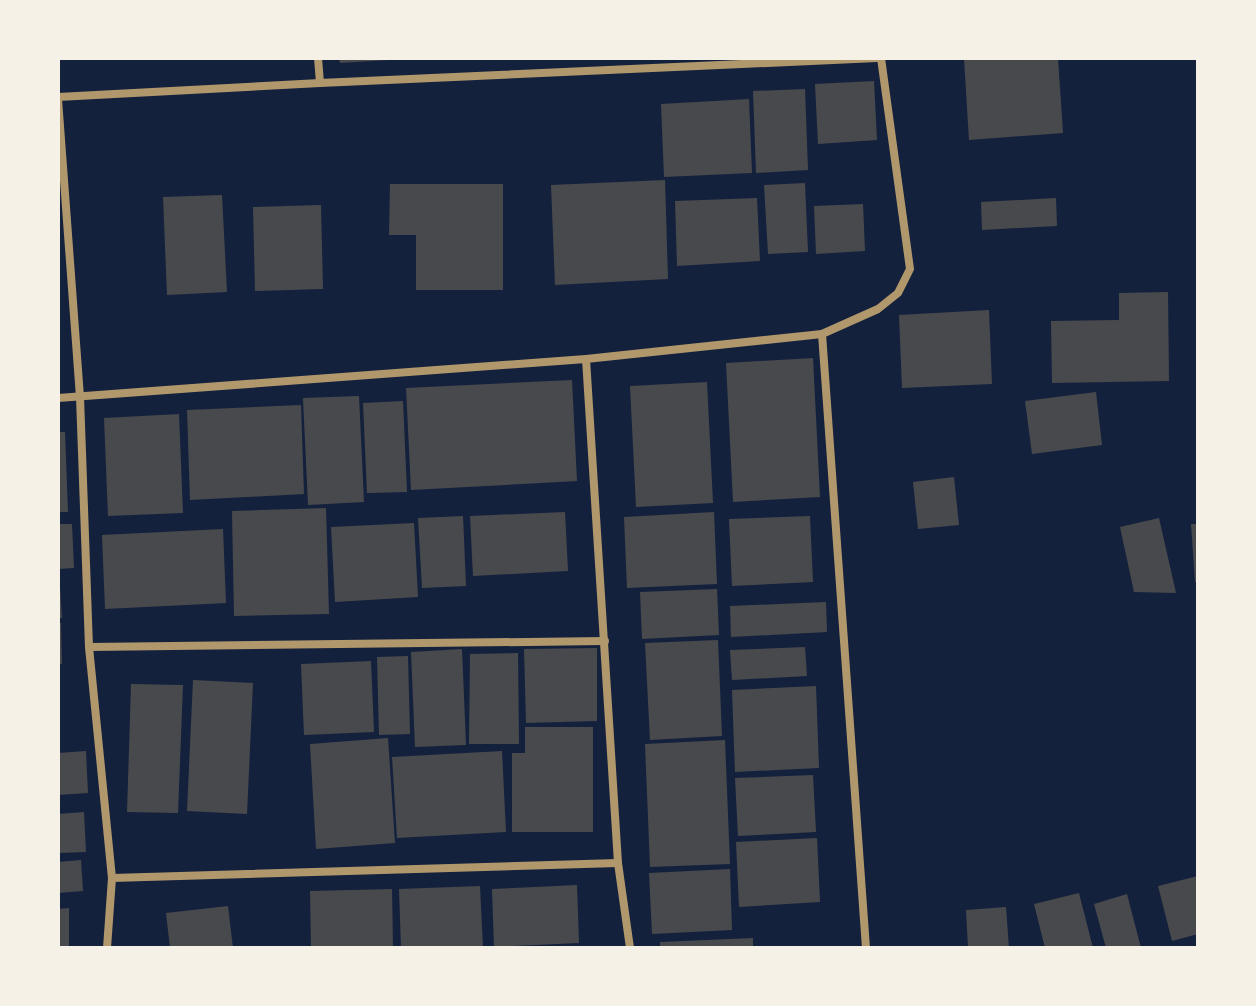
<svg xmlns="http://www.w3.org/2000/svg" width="1256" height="1006" font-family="'PT Sans Narrow',sans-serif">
	<rect width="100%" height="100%" fill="#14213d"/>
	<g fill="#48494c">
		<polygon points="339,58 389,58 389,60 340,63"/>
		<polygon points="1058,58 1063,133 969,140 964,59"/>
		<polygon points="874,81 877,140 818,144 815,84"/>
		<polygon points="805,89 808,170 756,173 753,91"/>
		<polygon points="749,99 752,173 664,177 661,104"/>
		<polygon points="665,180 668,279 555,285 551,185"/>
		<polygon points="805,183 808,252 768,254 764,185"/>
		<polygon points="390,184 503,184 503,290 416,290 416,235 389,235"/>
		<polygon points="222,195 227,292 167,295 163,197"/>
		<polygon points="757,198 760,261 677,266 675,201"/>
		<polygon points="1056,198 1057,226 982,230 981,202"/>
		<polygon points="863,204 865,251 816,254 814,206"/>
		<polygon points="321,205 323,289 255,291 253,207"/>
		<polygon points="1168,292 1169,381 1052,383 1051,321 1119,320 1119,293"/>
		<polygon points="989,310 992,384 902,388 899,315"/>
		<polygon points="813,358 820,497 733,502 726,363"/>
		<polygon points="572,380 577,481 411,490 406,388"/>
		<polygon points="707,382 713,503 636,507 630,386"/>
		<polygon points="1096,392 1102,445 1032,454 1025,401"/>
		<polygon points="359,396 364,502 308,505 303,398"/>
		<polygon points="403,401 407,492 367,493 363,403"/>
		<polygon points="301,405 304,494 190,500 187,410"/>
		<polygon points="179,414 183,513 108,516 104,418"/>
		<polygon points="58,432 65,432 68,512 58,512"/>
		<polygon points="954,477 959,525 918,529 913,482"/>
		<polygon points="326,508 329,614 234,616 232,511"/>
		<polygon points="565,512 568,571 473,576 470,516"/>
		<polygon points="714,512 717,584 627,588 624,517"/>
		<polygon points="463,516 466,586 422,588 418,518"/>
		<polygon points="810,516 813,582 732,586 729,519"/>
		<polygon points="1159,518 1176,593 1134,592 1120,527"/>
		<polygon points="414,523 418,597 335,602 331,527"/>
		<polygon points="58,524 72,524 74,568 58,569"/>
		<polygon points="1191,524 1198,524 1198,582 1195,582"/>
		<polygon points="223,529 226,603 105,609 102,535"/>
		<polygon points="58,586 60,586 62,618 58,618"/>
		<polygon points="717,589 719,635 642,639 640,592"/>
		<polygon points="826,602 827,632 731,637 730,606"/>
		<polygon points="58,623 61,623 62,664 58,664"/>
		<polygon points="718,640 722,736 650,740 645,643"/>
		<polygon points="805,647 807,676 732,680 730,650"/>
		<polygon points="597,648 597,721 526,723 524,649"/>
		<polygon points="462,649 466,745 415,747 411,652"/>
		<polygon points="518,653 519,744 469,744 470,654"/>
		<polygon points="408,656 410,734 379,735 377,657"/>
		<polygon points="371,661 374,732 304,735 301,664"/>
		<polygon points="193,680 253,683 247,814 187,811"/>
		<polygon points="131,684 183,685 178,813 127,812"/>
		<polygon points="816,686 819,768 735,772 732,690"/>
		<polygon points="525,727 593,727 593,832 512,832 512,753 525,753"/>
		<polygon points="388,738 395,843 316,849 310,744"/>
		<polygon points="725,740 730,864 650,867 645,744"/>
		<polygon points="86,751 88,793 58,795 58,753"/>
		<polygon points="502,751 506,832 397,838 392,757"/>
		<polygon points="813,775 816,832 738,836 735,778"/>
		<polygon points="84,812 86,852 58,853 58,814"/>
		<polygon points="817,838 820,902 739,907 736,842"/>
		<polygon points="81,860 83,891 58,893 58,862"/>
		<polygon points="730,869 732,930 652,934 649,873"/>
		<polygon points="1198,876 1198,934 1172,941 1158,886"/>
		<polygon points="577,885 579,943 494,947 492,889"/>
		<polygon points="480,886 483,948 401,948 399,889"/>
		<polygon points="392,889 393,948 311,948 310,891"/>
		<polygon points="1079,893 1093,948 1045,948 1034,904"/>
		<polygon points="1127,894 1141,948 1106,948 1094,904"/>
		<polygon points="228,906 233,948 170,948 166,913"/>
		<polygon points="1006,907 1009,948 968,948 966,910"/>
		<polygon points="69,908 69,948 58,948 58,909"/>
		<polygon points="753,938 753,948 660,948 660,942"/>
	</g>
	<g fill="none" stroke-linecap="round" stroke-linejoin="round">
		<g stroke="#b1986c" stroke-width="8">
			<polyline points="318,58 320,83"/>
			<polyline points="58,97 320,83 877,58"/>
			<polyline points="58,99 80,397 89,647 112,878 107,948"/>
			<polyline points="822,334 866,948"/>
			<polyline points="586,359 618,863 630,948"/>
			<polyline points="58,398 586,359 822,334 878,309 898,293 910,269 881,58"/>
			<polyline points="89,647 605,641"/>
			<polyline points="112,878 618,863"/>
		</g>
	</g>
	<rect width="1256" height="1006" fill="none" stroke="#f6f1e7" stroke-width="120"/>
</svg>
